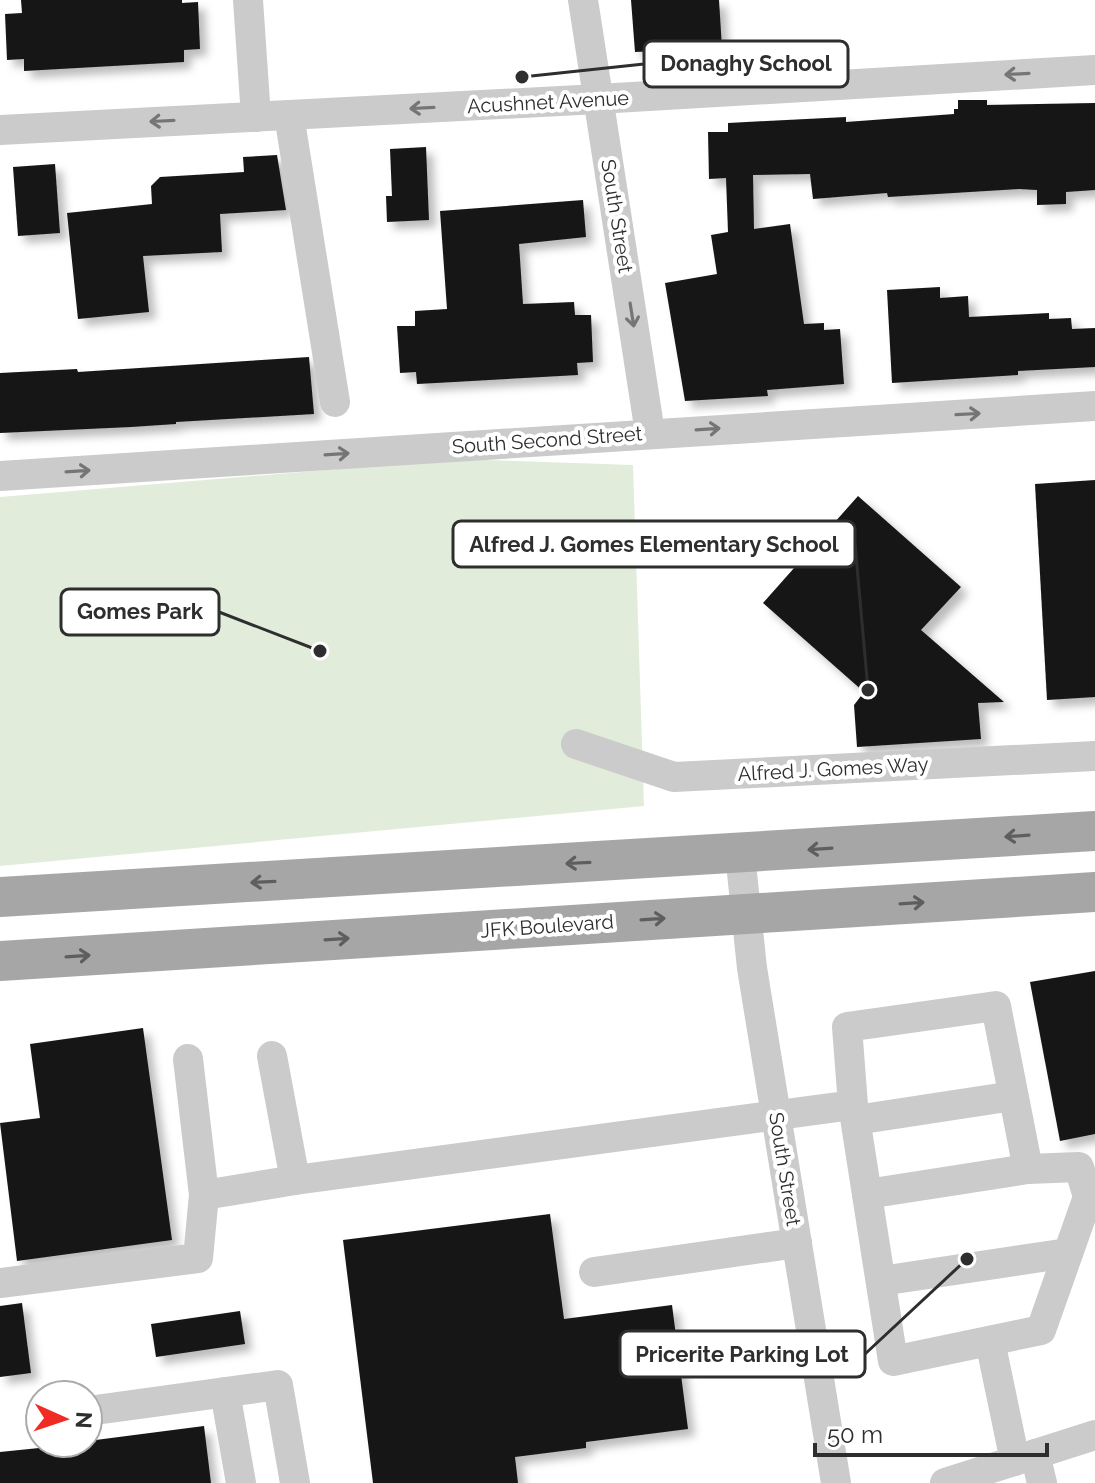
<svg xmlns="http://www.w3.org/2000/svg" width="1095" height="1483" font-family="Raleway,sans-serif">
	<defs>
		<filter id="shadow"><feDropShadow dx="7" dy="7" stdDeviation="4" flood-color="#0004"/></filter>
	</defs>
	<rect width="100%" height="100%" fill="#fff"/>
	<polygon fill="#e2ecdb" points="458,459 633,465 644,806 0,866 0,497"/>
	<g fill="#151515" filter="url(#shadow)">
		<polygon points="21,0 182,0 182,3 198,2 200,49 184,50 184,62 24,71 24,59 7,60 5,14 22,13"/>
		<polygon points="631,0 719,0 722,48 635,52"/>
		<polygon points="958,100 987,100 987,105 1095,103 1095,190 1066,192 1066,204 1037,205 1037,190 1019,189 888,197 887,193 813,199 810,174 753,175 754,229 790,224 804,324 824,323 824,330 840,329 844,384 767,390 768,396 685,401 665,283 717,274 711,235 728,232 726,178 709,179 708,132 728,132 728,123 846,117 846,122 954,114 954,109 958,109"/>
		<polygon points="426,147 429,220 387,222 386,196 392,196 390,149"/>
		<polygon points="277,155 286,210 220,214 222,252 143,256 149,312 78,319 67,213 152,204 151,186 160,177 244,172 243,157"/>
		<polygon points="55,164 60,233 18,236 13,167"/>
		<polygon points="583,200 586,237 519,244 523,304 574,302 575,315 591,315 593,362 577,363 578,375 454,382 417,384 416,372 400,373 397,326 415,326 415,311 447,309 440,211"/>
		<polygon points="940,287 940,298 968,296 969,317 1049,313 1049,319 1071,318 1072,329 1095,328 1095,367 1018,371 1018,375 892,383 887,290"/>
		<polygon points="309,357 314,414 176,422 176,424 131,427 0,433 0,373 77,369 78,372"/>
		<polygon points="1095,480 1095,697 1047,700 1035,484"/>
		<polygon points="858,496 961,587 921,630 1004,702 978,703 981,739 857,747 854,705 864,692 763,603"/>
		<polygon points="1095,971 1095,1134 1060,1141 1030,982"/>
		<polygon points="143,1028 172,1240 17,1261 0,1123 40,1118 30,1044"/>
		<polygon points="550,1214 564,1319 672,1305 688,1429 586,1442 586,1448 515,1457 518,1483 373,1483 343,1240"/>
		<polygon points="22,1303 31,1373 0,1377 0,1306"/>
		<polygon points="240,1311 245,1344 156,1357 151,1324"/>
		<polygon points="204,1426 211,1483 0,1483 0,1452 88,1443 88,1441"/>
	</g>
	<g fill="none" stroke-linecap="round" stroke-linejoin="round">
		<g stroke="#cbcbcb" stroke-width="30">
			<polyline points="248,0 256,117"/>
			<polyline points="583,0 650,433"/>
			<polyline points="289,115 335,402"/>
			<polyline points="0,130 598,99 1095,70"/>
			<polyline points="0,476 1095,406"/>
			<polyline points="576,744 674,777 1095,756"/>
			<polyline points="740,854 752,968 836,1483"/>
			<polyline points="272,1056 295,1180"/>
			<polyline points="188,1059 204,1195 295,1180 853,1105 893,1361 1041,1330 1088,1197 1079,1167 1028,1169 996,1006 847,1027 853,1105"/>
			<polyline points="856,1120 1013,1096"/>
			<polyline points="867,1194 1028,1169"/>
			<polyline points="594,1272 797,1243"/>
			<polyline points="881,1281 1068,1253"/>
			<polyline points="0,1283 198,1258 204,1195"/>
			<polyline points="990,1341 1015,1461"/>
			<polyline points="225,1392 241,1483"/>
			<polyline points="88,1411 278,1385 295,1483"/>
			<polyline points="1035,1454 1042,1483"/>
			<polyline points="945,1483 1095,1435"/>
		</g>
		<g stroke="#a6a6a6" stroke-width="40">
			<polyline points="0,897 1095,831"/>
			<polyline points="0,961 1095,892"/>
		</g>
	</g>
	<defs><path id="oneway-shaft" d="M-6 0H5M1.5-3L5.5 0L1.5 3" fill="none" stroke-width="1.6" stroke-linecap="round" stroke-linejoin="round" transform="scale(2)"/></defs>
	<g stroke="#757575">
		<use href="#oneway-shaft" transform="translate(1017 74) rotate(177)"/>
		<use href="#oneway-shaft" transform="translate(422 108) rotate(177)"/>
		<use href="#oneway-shaft" transform="translate(162 121) rotate(177)"/>
		<use href="#oneway-shaft" transform="translate(632 315) rotate(81)"/>
		<use href="#oneway-shaft" transform="translate(968 414) rotate(-3)"/>
		<use href="#oneway-shaft" transform="translate(708 429) rotate(-4)"/>
		<use href="#oneway-shaft" transform="translate(337 454) rotate(-4)"/>
		<use href="#oneway-shaft" transform="translate(78 471) rotate(-4)"/>
	</g>
	<g stroke="#5e5e5e">
		<use href="#oneway-shaft" transform="translate(1017 836) rotate(176)"/>
		<use href="#oneway-shaft" transform="translate(820 849) rotate(176)"/>
		<use href="#oneway-shaft" transform="translate(578 863) rotate(177)"/>
		<use href="#oneway-shaft" transform="translate(263 882) rotate(177)"/>
		<use href="#oneway-shaft" transform="translate(912 903) rotate(-4)"/>
		<use href="#oneway-shaft" transform="translate(653 919) rotate(-4)"/>
		<use href="#oneway-shaft" transform="translate(337 939) rotate(-4)"/>
		<use href="#oneway-shaft" transform="translate(78 956) rotate(-4)"/>
	</g>
	<g text-anchor="middle" stroke-width="8" stroke-linejoin="round" paint-order="stroke">
		<g font-size="20" fill="#2e2e2e" stroke="#fff">
			<text transform="translate(548 102) rotate(-3)" y="7">Acushnet Avenue</text>
			<text transform="translate(617 216) rotate(81)" y="7">South Street</text>
			<text transform="translate(547 440) rotate(-4)" y="7">South Second Street</text>
			<text transform="translate(833 769) rotate(-3)" y="7">Alfred J. Gomes Way</text>
			<text transform="translate(547 926) rotate(-4)" y="7">JFK Boulevard</text>
			<text transform="translate(785 1169) rotate(81)" y="7">South Street</text>
		</g>
	</g>
	<path fill="none" stroke="#2e2e2e" stroke-width="3" d="M522 77L644 64M868 690L855 544M320 651L219 612M967 1259L865 1354"/>
	<g fill="#2e2e2e" stroke="#fff" stroke-width="3">
		<circle cx="522" cy="77" r="8"/>
		<circle cx="868" cy="690" r="8"/>
		<circle cx="320" cy="651" r="8"/>
		<circle cx="967" cy="1259" r="8"/>
	</g>
	<g fill="#fff" stroke="#2e2e2e" stroke-width="3">
		<rect x="644" y="41" width="204" height="46" rx="8"/>
		<rect x="453" y="521" width="402" height="46" rx="8"/>
		<rect x="61" y="589" width="158" height="46" rx="8"/>
		<rect x="620" y="1331" width="245" height="46" rx="8"/>
	</g>
	<g font-size="22" text-anchor="middle" font-weight="bold" fill="#2e2e2e">
		<text x="746" y="71">Donaghy School</text>
		<text x="654" y="552">Alfred J. Gomes Elementary School</text>
		<text x="140" y="619">Gomes Park</text>
		<text x="742" y="1362">Pricerite Parking Lot</text>
	</g>
	<g transform="translate(64 1419) rotate(93)"><circle r="38" fill="#ffffff" stroke="#ababab" stroke-width="2"/>
	<path d="M0-6L14 30L0 20L-14 30Z" fill="#f02b25"/>
	<text y="-12" font-size="22" font-weight="bold" text-anchor="middle" fill="#2e2e2e">N</text>
	</g>
	<path d="M815 1443v12h232v-12" fill="none" stroke="#2e2e2e" stroke-width="4"/>
	<text x="827" y="1443" font-size="24" fill="#2e2e2e" stroke="#ffffff" stroke-width="6" paint-order="stroke">50 m</text>
</svg>
